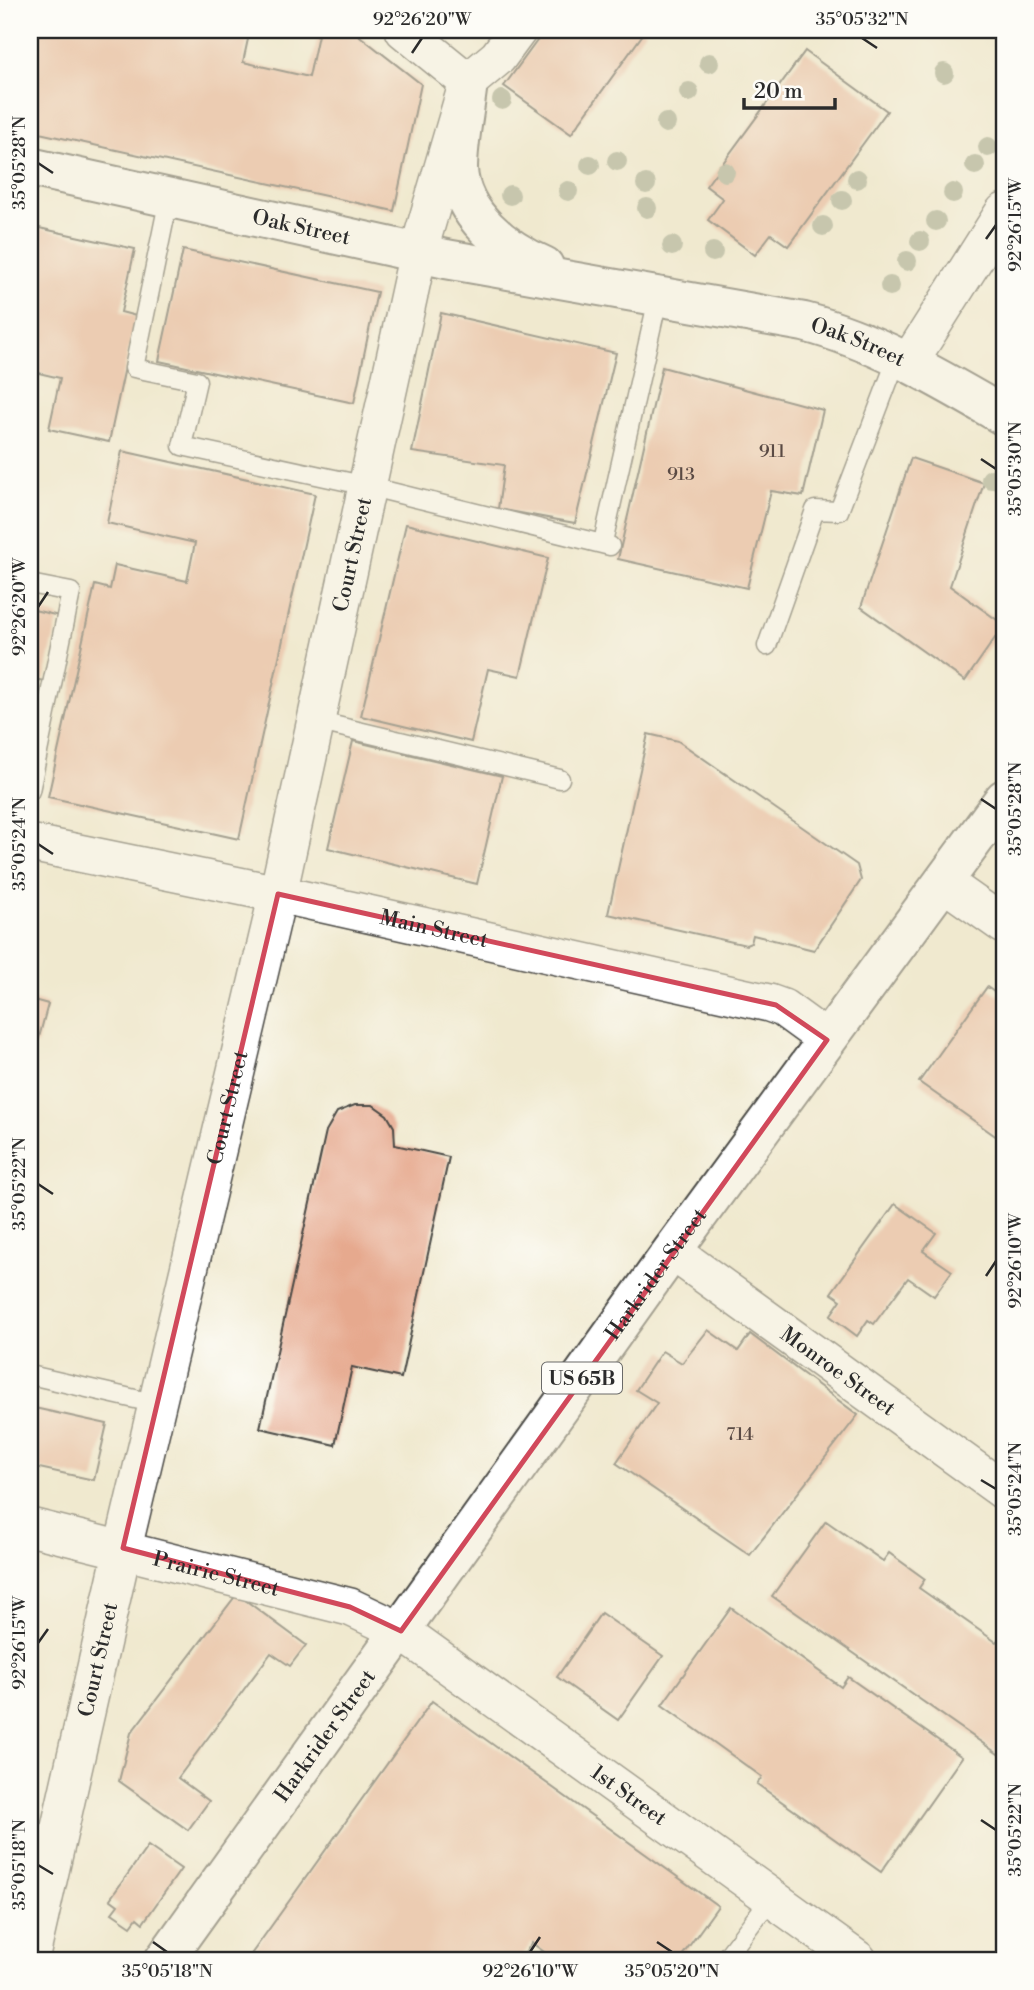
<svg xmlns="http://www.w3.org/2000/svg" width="1034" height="1990" font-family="'Libre Bodoni',serif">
	<rect width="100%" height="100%" fill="#fdfcf7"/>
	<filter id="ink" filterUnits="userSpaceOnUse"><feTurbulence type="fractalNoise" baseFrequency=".0143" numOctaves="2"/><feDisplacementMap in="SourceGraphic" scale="14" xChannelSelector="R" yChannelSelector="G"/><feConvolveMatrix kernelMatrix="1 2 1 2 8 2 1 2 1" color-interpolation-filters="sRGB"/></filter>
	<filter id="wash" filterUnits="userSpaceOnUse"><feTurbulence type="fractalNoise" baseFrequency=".00686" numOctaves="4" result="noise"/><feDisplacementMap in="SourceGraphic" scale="28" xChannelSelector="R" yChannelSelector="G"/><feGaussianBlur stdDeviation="1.57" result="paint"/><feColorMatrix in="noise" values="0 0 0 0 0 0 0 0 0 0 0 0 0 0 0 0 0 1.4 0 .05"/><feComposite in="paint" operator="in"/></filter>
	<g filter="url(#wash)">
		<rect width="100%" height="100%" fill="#f0e9cf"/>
		<g id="blocks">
			<g fill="#e6a98e">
				<polygon points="30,30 250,30 243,62 309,77 319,30 352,30 421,84 394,211 30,131"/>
				<polygon points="545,30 646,30 571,134 504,86"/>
				<polygon points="805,51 887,111 788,246 771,234 755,255 708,220 723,199 706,186"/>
				<polygon points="30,226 135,249 121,312 136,316 109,442 49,429 60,378 30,371"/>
				<polygon points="183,250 377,292 354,403 159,361"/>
				<polygon points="441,313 616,353 575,523 498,509 504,465 412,452"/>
				<polygon points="662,367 823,410 803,496 771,491 747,588 618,559"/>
				<polygon points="122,451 315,494 239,839 48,797 95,585 110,589 115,565 187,581 195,543 107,523"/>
				<polygon points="911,458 984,483 950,586 1004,625 965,681 861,607"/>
				<polygon points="406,524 548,558 520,676 488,669 471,742 361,716"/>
				<polygon points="30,609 59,616 44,681 30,678"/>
				<polygon points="648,734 678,741 857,865 861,880 814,950 753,935 751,943 746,945 608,914"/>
				<polygon points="353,741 502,776 477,884 328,848"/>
				<polygon points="987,987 1004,999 1004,1142 919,1082"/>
				<polygon points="30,999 48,1004 37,1045 30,1043"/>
				<polygon points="355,1105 373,1105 387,1115 394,1127 395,1145 449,1157 401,1378 352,1367 335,1445 260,1428 326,1131 337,1112"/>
				<polygon points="895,1204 936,1233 923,1251 952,1271 934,1296 908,1278 874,1324 868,1320 857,1336 830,1316 841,1300 831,1293"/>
				<polygon points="708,1330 738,1351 750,1334 858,1415 750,1555 616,1463 657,1403 636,1390 662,1351 682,1363"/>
				<polygon points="30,1407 107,1424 94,1480 30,1466"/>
				<polygon points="826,1521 883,1561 889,1553 925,1579 919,1588 996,1642 1004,1634 1004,1758 772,1596"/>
				<polygon points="237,1594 306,1645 290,1666 271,1653 178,1778 209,1801 188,1830 119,1781 131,1733"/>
				<polygon points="731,1608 841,1687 848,1677 962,1757 881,1872 757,1784 762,1777 662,1705"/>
				<polygon points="601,1613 663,1656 618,1720 557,1677"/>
				<polygon points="432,1701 718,1906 679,1960 555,1960 532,1943 520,1960 247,1960"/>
				<polygon points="148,1846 181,1869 143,1923 137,1918 131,1926 112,1913 118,1905 110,1899"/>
			</g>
		</g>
	</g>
	<g filter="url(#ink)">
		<use href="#blocks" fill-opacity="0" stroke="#494844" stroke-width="2"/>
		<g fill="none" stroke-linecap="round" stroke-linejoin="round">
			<g stroke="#494844" stroke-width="21">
				<g id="service">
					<polyline points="169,198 134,368 197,381 182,446 367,486 610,546"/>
					<polyline points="603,542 659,294"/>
					<polyline points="30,584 71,592 30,791"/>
					<polyline points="767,646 815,510 839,511 898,356"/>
					<polyline points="316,721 560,779"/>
					<polyline points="30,1375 157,1404"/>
					<polyline points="724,1960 771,1898"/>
				</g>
			</g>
			<g stroke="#494844" stroke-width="40">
				<g id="minor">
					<polyline points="404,30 468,82"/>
					<polyline points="909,362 1004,212"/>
					<path id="s1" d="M30 843 278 894 769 1003 783 1008 827 1040"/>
					<polyline points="943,882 1004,925"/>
					<path id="s2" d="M672 1251 1004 1491"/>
					<path id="s3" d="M30 1527 350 1607 401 1631 858 1960"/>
					<path id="s4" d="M30 1960 123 1548 278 894 418 253 468 82 498 57 518 30"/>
				</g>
			</g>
			<g stroke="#494844" stroke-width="42">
				<g id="secondary">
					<path d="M468 82C465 110 458 141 458 169 460 215 506 250 544 266"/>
					<path id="s5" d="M30 167 446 259 804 322C877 341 940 379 1004 416"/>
				</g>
			</g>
			<g stroke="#494844" stroke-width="42">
				<g id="primary">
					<path id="s6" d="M164 1960 672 1251 1004 799"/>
				</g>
			</g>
			<use href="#service" stroke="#fff" stroke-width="18"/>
			<use href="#minor" stroke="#fff" stroke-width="37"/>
			<use href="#secondary" stroke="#fff" stroke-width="38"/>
			<use href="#primary" stroke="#fff" stroke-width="38"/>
		</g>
		<g fill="#959c84">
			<circle cx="709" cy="63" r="10"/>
			<circle cx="944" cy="73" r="10"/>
			<circle cx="689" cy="92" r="10"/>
			<circle cx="502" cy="100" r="10"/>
			<circle cx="666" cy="123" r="10"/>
			<circle cx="988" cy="147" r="10"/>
			<circle cx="617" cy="161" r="10"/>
			<circle cx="590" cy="165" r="10"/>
			<circle cx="975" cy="165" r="10"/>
			<circle cx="725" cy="172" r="10"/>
			<circle cx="857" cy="179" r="10"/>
			<circle cx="646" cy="184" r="10"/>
			<circle cx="568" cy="191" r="10"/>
			<circle cx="953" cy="193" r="10"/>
			<circle cx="510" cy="195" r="10"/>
			<circle cx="842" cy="200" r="10"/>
			<circle cx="647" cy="208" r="10"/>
			<circle cx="936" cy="221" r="10"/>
			<circle cx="823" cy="226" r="10"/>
			<circle cx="920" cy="241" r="10"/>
			<circle cx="672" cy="246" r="10"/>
			<circle cx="713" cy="252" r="10"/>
			<circle cx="907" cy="261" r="10"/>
			<circle cx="890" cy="286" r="10"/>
			<circle cx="991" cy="479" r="10"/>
		</g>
	</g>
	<path d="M0 0H1034V1990H0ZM278 894 776 1005 827 1040 401 1631 350 1607 123 1548Z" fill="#f0e9cf" fill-opacity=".55" fill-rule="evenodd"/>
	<path fill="none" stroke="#d1495b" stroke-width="5" stroke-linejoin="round" d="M278 894 776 1005 827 1040 401 1631 350 1607 123 1548Z"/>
	<path fill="none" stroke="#2b2b2b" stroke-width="2.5" d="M862 38 877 48M412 53 422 38M38 163 53 173M986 239 996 225M981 459 996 469M38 607 48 592M981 799 996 809M38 844 53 854M38 1184 53 1194M986 1276 996 1261M981 1480 996 1489M38 1643 48 1629M981 1820 996 1830M38 1865 53 1874M153 1942 167 1952M657 1942 672 1952M530 1952 540 1937"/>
	<g text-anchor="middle" stroke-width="5" stroke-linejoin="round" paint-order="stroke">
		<g font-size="18" fill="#5a4a44">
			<text x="772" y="457">911</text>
			<text x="681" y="480">913</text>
			<text x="740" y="1440">714</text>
		</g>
		<rect fill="#fdfcf7" stroke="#6a6a68" stroke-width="2" x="542" y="1362.5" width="80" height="31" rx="5"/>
		<g font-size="19" font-weight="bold" fill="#2b2b2b">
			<text x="582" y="1385">US 65B</text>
		</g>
		<g font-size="21" fill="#2b2b2b" stroke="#fdfcf7">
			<text dy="7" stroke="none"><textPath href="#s5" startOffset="278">Oak Street</textPath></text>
			<text dy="7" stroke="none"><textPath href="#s5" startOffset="847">Oak Street</textPath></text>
			<text dy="7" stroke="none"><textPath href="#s4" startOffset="1442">Court Street</textPath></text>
			<text dy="7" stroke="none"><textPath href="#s1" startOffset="413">Main Street</textPath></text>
			<text dy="7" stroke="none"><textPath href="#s4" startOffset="875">Court Street</textPath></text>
			<text dy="7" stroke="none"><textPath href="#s6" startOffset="844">Harkrider Street</textPath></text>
			<text dy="7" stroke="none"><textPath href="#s2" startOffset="205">Monroe Street</textPath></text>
			<text dy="7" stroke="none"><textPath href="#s3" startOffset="192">Prairie Street</textPath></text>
			<text dy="7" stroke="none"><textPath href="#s4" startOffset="308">Court Street</textPath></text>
			<text dy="7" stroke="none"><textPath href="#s6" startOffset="276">Harkrider Street</textPath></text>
			<text dy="7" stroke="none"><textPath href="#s3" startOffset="667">1st Street</textPath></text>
		</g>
	</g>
	<rect width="1034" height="1990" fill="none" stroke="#fdfcf7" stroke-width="77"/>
	<path d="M744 98v10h91v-10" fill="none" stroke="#2b2b2b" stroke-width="3.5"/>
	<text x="754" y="98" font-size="21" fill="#2b2b2b" stroke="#fdfcf7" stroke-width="5" paint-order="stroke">20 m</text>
	<rect x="38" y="38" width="958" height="1914" fill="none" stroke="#2b2b2b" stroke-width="2.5"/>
	<g font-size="18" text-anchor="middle" fill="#2b2b2b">
		<text x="422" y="25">92°26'20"W</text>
		<text x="862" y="25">35°05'32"N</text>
		<text transform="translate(19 163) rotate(-90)" y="6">35°05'28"N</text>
		<text transform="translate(1015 225) rotate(-90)" y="6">92°26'15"W</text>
		<text transform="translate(1015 469) rotate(-90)" y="6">35°05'30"N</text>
		<text transform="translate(19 607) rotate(-90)" y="6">92°26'20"W</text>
		<text transform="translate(1015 809) rotate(-90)" y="6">35°05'28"N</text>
		<text transform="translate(19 844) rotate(-90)" y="6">35°05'24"N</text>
		<text transform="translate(19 1184) rotate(-90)" y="6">35°05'22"N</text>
		<text transform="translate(1015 1261) rotate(-90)" y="6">92°26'10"W</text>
		<text transform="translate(1015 1489) rotate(-90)" y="6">35°05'24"N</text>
		<text transform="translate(19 1643) rotate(-90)" y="6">92°26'15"W</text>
		<text transform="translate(1015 1830) rotate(-90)" y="6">35°05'22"N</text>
		<text transform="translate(19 1865) rotate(-90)" y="6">35°05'18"N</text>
		<text x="167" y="1977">35°05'18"N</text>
		<text x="530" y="1977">92°26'10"W</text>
		<text x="672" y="1977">35°05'20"N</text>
	</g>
</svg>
